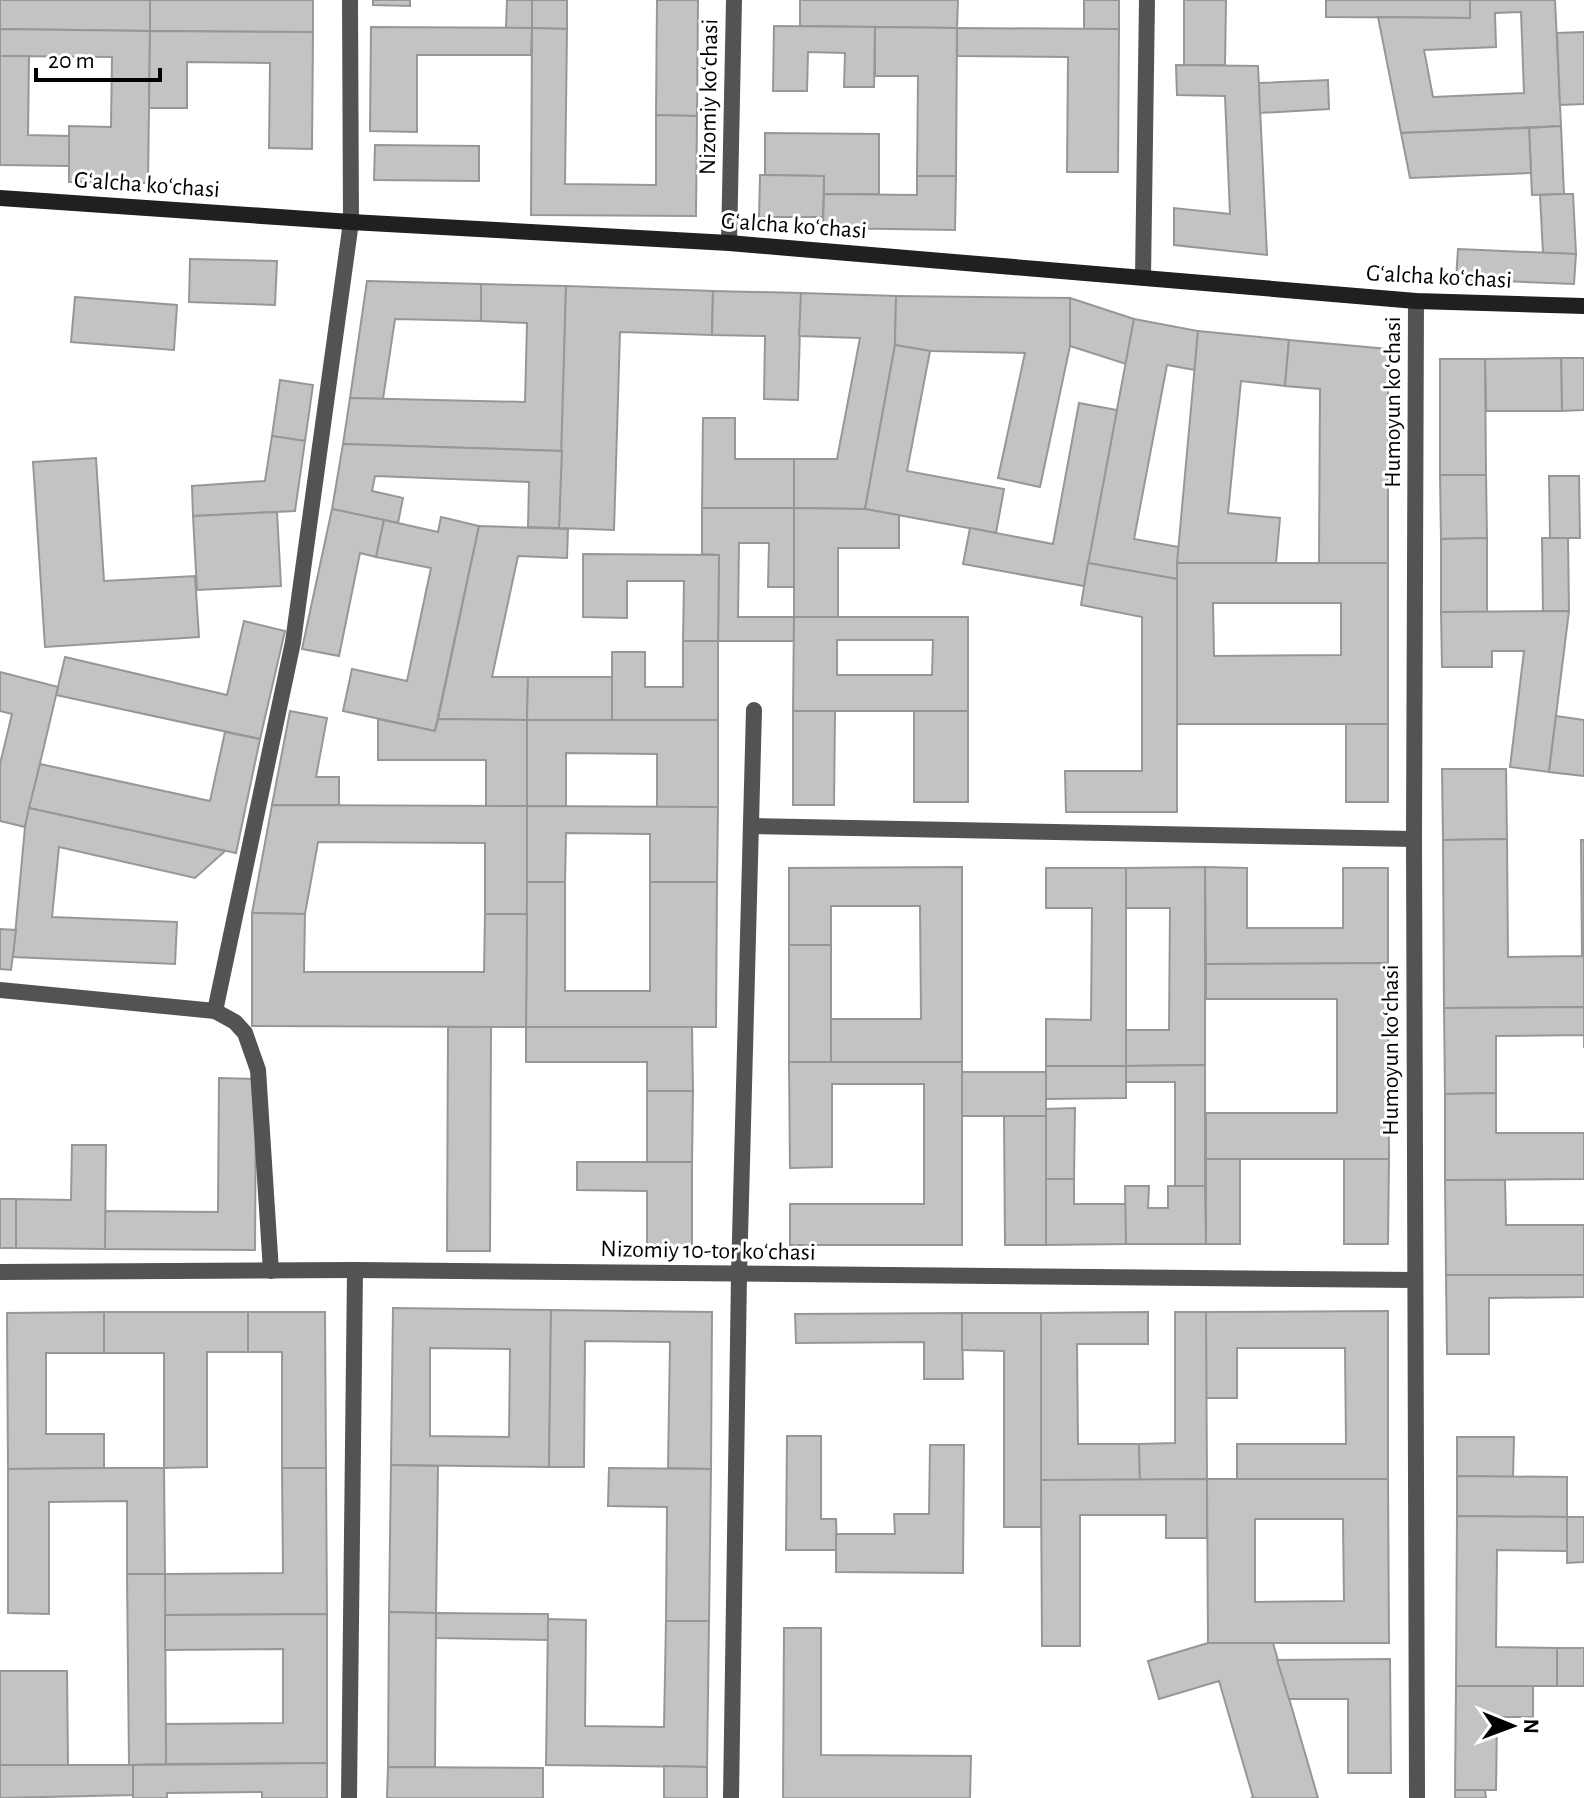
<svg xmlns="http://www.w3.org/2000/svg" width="1584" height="1798" font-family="'Alegreya Sans',sans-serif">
	<rect width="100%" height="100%" fill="#fff"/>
	<g fill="#c3c3c3" stroke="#979797" stroke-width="2" fill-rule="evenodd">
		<polygon points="0,0 150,0 150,31 0,29"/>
		<polygon points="150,0 313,0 313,32 150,31"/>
		<polygon points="373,0 410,0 410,6 373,5"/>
		<polygon points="507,0 532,0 532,28 506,28"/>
		<polygon points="532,0 567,0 567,29 532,28"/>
		<polygon points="657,0 698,0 697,116 656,115"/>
		<polygon points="800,0 958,0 957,28 800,26"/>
		<rect x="1084" y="0" width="35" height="29"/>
		<polygon points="1184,0 1226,0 1225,65 1184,65"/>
		<polygon points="1326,0 1470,0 1470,18 1326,17"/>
		<path d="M1470 0H1555L1561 126 1401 133 1378 17 1470 18ZM1521 12 1524 93 1433 97 1424 50 1496 47 1495 13Z"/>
		<polygon points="774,26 875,27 874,87 844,87 845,53 808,52 807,91 773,91"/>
		<polygon points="371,27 532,28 531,55 417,55 417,132 370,131"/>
		<polygon points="875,27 957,28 956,176 917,176 918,76 875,76"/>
		<polygon points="532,28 567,29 565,184 656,185 656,115 697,116 696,216 531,215"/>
		<polygon points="957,28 1119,29 1118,172 1067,172 1068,57 957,56"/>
		<polygon points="0,29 150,31 148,183 69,182 69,126 111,127 112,57 0,56"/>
		<polygon points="150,31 313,32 312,149 269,148 270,63 187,62 187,108 149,108"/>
		<polygon points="1584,32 1584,104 1560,105 1557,33"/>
		<polygon points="0,56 29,56 28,135 69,136 69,166 0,165"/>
		<polygon points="1176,65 1258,66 1267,255 1174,245 1174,208 1230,214 1225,96 1177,95"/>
		<polygon points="1328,80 1329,109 1260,113 1259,83"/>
		<polygon points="1561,126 1564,194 1532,195 1529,128"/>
		<polygon points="1529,128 1531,173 1410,178 1401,133"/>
		<polygon points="765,133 879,134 879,194 824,194 824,176 765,175"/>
		<polygon points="375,145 479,146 479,181 374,180"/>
		<polygon points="760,175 824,176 823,217 759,217"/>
		<polygon points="917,176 956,176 955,230 823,228 824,194 917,195"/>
		<polygon points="1564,194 1573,194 1576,254 1543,253 1540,195"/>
		<polygon points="1458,249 1576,254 1574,284 1456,279"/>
		<polygon points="190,259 277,261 275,305 189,302"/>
		<polygon points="367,281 481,284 481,321 395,319 383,399 350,398"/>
		<polygon points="481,284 566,286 562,451 343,444 350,398 525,402 527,323 481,321"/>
		<polygon points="566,286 713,291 712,335 620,332 614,530 559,528"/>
		<polygon points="713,291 801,293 798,400 764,399 765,336 712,335"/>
		<polygon points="801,293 896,296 895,345 865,509 794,508 794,459 837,459 860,338 799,336"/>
		<polygon points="896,296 1070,298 1070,346 1040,487 998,478 1025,353 930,351 895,345"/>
		<polygon points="75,297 177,305 174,350 71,342"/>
		<polygon points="1070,298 1134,319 1126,364 1070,346"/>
		<polygon points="1134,319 1198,331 1195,370 1167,365 1134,539 1179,547 1177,579 1088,563"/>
		<polygon points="1198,331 1289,340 1285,386 1241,381 1228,513 1280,518 1276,563 1177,563"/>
		<polygon points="1289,340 1388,349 1388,563 1319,563 1320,389 1285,386"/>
		<polygon points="895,345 930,351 907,471 1004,489 996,533 865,509"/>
		<polygon points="1561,358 1584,358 1584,410 1562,411"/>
		<polygon points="1561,358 1562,411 1486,411 1485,359"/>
		<polygon points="1440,359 1485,359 1486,475 1440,475"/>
		<polygon points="280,380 313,385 305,441 272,436"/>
		<polygon points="1079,403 1117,410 1084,586 963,564 970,528 1053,544"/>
		<polygon points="703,418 735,418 735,459 794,459 794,508 702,508"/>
		<polygon points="272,436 305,441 295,511 193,516 192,486 265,481"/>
		<polygon points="343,444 562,451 559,528 528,527 529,482 375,476 372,491 403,498 398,523 332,509"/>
		<polygon points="96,458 104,581 195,576 199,637 45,647 33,462"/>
		<polygon points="1440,475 1486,475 1487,538 1441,539"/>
		<polygon points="1549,476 1579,476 1580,538 1550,538"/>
		<polygon points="702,508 794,508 794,587 768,587 769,543 739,543 738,617 794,617 794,641 718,641 719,555 702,554"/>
		<polygon points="794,508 865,509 899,515 899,548 838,548 838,617 794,617"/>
		<polygon points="332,509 384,520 376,557 360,553 339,656 302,649"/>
		<polygon points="277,512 281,586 197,590 193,516"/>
		<polygon points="441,517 479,526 435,731 343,711 352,669 407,681 431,568 376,557 384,520 438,532"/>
		<polygon points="479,526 568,529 567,558 518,556 492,677 528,677 527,720 438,719"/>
		<polygon points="1487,538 1487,612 1441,612 1441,539"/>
		<polygon points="1542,538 1568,538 1569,611 1543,611"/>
		<polygon points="583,554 719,555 718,641 683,641 684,581 627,581 627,618 583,617"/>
		<polygon points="1088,563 1177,579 1177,812 1066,812 1065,771 1142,771 1142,617 1081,605"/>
		<path d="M1177 563H1388V724H1177ZM1213 603H1341V655L1214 656Z"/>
		<polygon points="1569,611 1549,772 1510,767 1524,651 1492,651 1492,667 1442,667 1441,612"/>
		<path d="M794 617H968V711H793ZM837 640H933L932 675H837Z"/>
		<polygon points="244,621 285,631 260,739 56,695 65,657 227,695"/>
		<polygon points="683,641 718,641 718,720 612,720 612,652 645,652 645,687 683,687"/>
		<polygon points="0,672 58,687 25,827 0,821 0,764 12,714 0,711"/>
		<polygon points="528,677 612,677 612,720 527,720"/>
		<polygon points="290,711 327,718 316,777 339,777 339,805 272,805"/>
		<polygon points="793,711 835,711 834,805 793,805"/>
		<rect x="914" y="711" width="54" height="91"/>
		<polygon points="1556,716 1584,720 1584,776 1549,772"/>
		<polygon points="378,719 435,731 438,719 527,720 527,806 486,806 486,760 378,760"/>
		<polygon points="527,720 718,720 718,807 657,807 657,754 566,753 566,806 527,806"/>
		<rect x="1346" y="724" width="42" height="78"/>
		<polygon points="225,732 260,739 236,853 29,808 40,764 210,801"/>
		<polygon points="1442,769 1506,769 1507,839 1443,840"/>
		<polygon points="272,805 527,806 527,914 485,914 485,843 318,842 305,914 252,913"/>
		<polygon points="527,806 718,807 717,882 650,882 650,834 566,833 565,882 527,882"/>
		<polygon points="29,808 225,851 195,878 59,847 52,917 177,922 175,964 13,957 25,827"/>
		<polygon points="1507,839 1508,957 1582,956 1581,840 1584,840 1584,1007 1444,1008 1443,840"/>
		<polygon points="962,867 962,1062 831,1062 831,1019 921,1019 920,906 831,906 831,945 789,945 789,868"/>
		<polygon points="1205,867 1205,1065 1126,1066 1125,1030 1169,1030 1170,908 1126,908 1126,868"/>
		<polygon points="1205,867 1247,868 1247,928 1343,928 1343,868 1388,868 1388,963 1206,964"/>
		<polygon points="1046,868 1126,868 1126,1066 1046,1066 1046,1019 1091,1020 1092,908 1046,908"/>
		<polygon points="527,882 565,882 565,991 650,991 650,882 717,882 716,1027 526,1027"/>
		<polygon points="252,913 305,914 304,972 484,972 485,914 527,914 526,1027 252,1026"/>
		<polygon points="0,929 16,930 11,970 0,969"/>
		<rect x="789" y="945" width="42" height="117"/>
		<polygon points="1388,963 1389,1159 1206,1159 1206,1113 1337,1113 1337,999 1206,999 1206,964"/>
		<polygon points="1584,1007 1584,1048 1584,1035 1496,1036 1496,1093 1445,1094 1444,1008"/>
		<polygon points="448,1027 491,1027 490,1251 447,1251"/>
		<polygon points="526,1027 692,1027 693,1091 647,1091 647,1062 526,1062"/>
		<polygon points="789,1062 962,1062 962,1245 790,1245 790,1204 924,1204 924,1084 832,1084 832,1167 790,1168"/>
		<polygon points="1205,1065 1205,1186 1175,1186 1175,1082 1126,1082 1126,1066"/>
		<polygon points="1046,1066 1126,1066 1126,1098 1046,1099"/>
		<rect x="962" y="1072" width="84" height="44"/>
		<polygon points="219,1078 256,1079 255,1250 105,1249 105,1211 218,1212"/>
		<polygon points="647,1091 693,1091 692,1162 647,1162"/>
		<polygon points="1496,1093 1496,1133 1584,1133 1584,1179 1445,1180 1445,1094"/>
		<polygon points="1075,1108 1074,1179 1046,1179 1046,1109"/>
		<polygon points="1004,1116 1046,1116 1046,1245 1005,1245"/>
		<polygon points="72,1145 106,1145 105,1249 16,1248 16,1199 71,1200"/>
		<rect x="1206" y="1159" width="34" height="85"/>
		<polygon points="1344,1159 1389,1159 1388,1244 1344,1244"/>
		<polygon points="577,1162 692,1162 692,1249 647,1248 647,1191 577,1190"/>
		<polygon points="1046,1179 1074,1179 1074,1204 1126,1204 1126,1244 1046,1245"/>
		<polygon points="1445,1180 1505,1180 1506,1225 1584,1225 1584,1275 1446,1275"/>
		<polygon points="1125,1186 1149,1186 1148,1208 1168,1208 1168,1186 1205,1186 1206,1244 1126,1244"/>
		<rect x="0" y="1199" width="16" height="49"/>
		<polygon points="1446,1275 1584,1275 1584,1297 1489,1298 1489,1354 1447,1354"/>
		<path d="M393 1308 551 1310 549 1467 391 1465ZM430 1348 510 1349 509 1437 430 1436Z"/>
		<polygon points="551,1310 712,1312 711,1469 668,1468 670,1342 585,1341 584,1467 549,1467"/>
		<polygon points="1388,1311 1388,1479 1237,1479 1237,1444 1346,1444 1345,1348 1237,1348 1237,1398 1206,1398 1206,1312"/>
		<polygon points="104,1312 104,1353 46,1353 46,1434 104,1434 104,1468 8,1469 7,1313"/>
		<polygon points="104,1312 248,1312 248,1352 207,1352 207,1467 164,1468 164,1353 104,1353"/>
		<polygon points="248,1312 325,1312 326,1468 282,1468 282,1352 248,1352"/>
		<polygon points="1148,1312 1148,1344 1077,1344 1078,1444 1139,1444 1140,1480 1041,1480 1041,1313"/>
		<polygon points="1175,1312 1206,1312 1207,1479 1140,1480 1139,1444 1175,1443"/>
		<polygon points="962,1313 963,1379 924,1379 924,1342 796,1343 795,1314"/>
		<polygon points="962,1313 1041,1313 1041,1527 1004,1527 1004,1351 962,1350"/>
		<polygon points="787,1436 821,1436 821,1519 836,1519 837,1550 786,1550"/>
		<polygon points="1457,1437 1514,1437 1513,1477 1457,1476"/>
		<polygon points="930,1445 964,1445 963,1573 836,1572 836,1534 895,1534 894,1514 929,1514"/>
		<polygon points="391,1465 438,1466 436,1613 389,1612"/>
		<polygon points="104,1468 164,1468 165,1574 127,1574 127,1501 49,1502 49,1614 8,1613 8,1469"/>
		<polygon points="282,1468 326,1468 327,1614 165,1615 165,1574 283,1573"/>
		<polygon points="609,1468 711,1469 709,1621 666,1621 667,1507 608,1506"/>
		<polygon points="1457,1476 1567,1477 1567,1517 1457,1516"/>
		<path d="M1207 1479H1388L1389 1643H1208ZM1255 1519H1343L1344 1601 1255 1602Z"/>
		<polygon points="1207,1479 1207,1538 1166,1538 1166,1515 1080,1515 1080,1646 1042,1646 1041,1480"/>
		<polygon points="1457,1516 1567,1517 1567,1551 1497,1550 1496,1647 1557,1648 1557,1686 1456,1686"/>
		<polygon points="1567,1517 1584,1517 1584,1562 1567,1563"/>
		<polygon points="127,1574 165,1574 166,1764 129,1765"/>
		<polygon points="389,1612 436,1613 435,1767 388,1767"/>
		<polygon points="436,1613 548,1614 548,1640 436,1638"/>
		<polygon points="327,1614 327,1763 166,1764 166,1724 283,1723 283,1649 165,1650 165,1615"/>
		<polygon points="548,1619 586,1620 585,1726 664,1727 666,1621 709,1621 707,1767 546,1765"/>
		<polygon points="784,1628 821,1628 821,1755 971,1756 970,1798 783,1798"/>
		<polygon points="1208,1643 1273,1643 1318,1798 1251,1798 1253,1797 1219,1681 1159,1699 1148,1661"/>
		<rect x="1557" y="1648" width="27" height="38"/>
		<polygon points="1390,1659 1391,1773 1348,1773 1348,1699 1289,1699 1277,1660"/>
		<polygon points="0,1671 67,1671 68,1765 0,1765"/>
		<polygon points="1456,1686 1533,1686 1533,1717 1497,1717 1496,1790 1455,1790"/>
		<polygon points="327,1763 327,1798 262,1798 262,1792 167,1793 167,1798 133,1798 133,1765"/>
		<polygon points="0,1765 133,1765 133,1795 0,1798"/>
		<polygon points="664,1766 707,1767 707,1798 664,1798"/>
		<polygon points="388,1767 543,1768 543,1798 387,1798"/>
		<polygon points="1455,1790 1485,1790 1486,1798 1455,1798"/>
	</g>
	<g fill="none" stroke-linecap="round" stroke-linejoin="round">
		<g stroke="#535353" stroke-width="16">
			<polyline points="729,243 734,0"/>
			<polyline points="1143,277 1147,0"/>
			<polyline points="1416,301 1414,839 1417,1798"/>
			<polyline points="751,826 1414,839"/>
			<polyline points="0,990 215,1011 293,642 351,222 350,0"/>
			<polyline points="215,1011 235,1022 245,1033 258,1070 271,1271"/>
			<polyline points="0,1272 355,1270 1415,1280"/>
			<polyline points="349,1798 355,1270"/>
			<polyline points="731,1798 739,1275 754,710"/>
		</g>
		<polyline stroke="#202020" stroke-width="16" points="0,198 351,222 729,243 1416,301 1584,306"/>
	</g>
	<g text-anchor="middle" stroke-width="6" stroke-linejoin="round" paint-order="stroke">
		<g font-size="24" fill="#000" stroke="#fff">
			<text transform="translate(708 97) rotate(-89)" y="8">Nizomiy koʻchasi</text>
			<text transform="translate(147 184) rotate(4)" y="8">Gʻalcha koʻchasi</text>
			<text transform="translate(794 225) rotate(4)" y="8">Gʻalcha koʻchasi</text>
			<text transform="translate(1439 276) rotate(3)" y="8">Gʻalcha koʻchasi</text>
			<text transform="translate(1392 402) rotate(-90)" y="8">Humoyun koʻchasi</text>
			<text transform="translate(1390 1050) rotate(-90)" y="8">Humoyun koʻchasi</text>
			<text transform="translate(708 1250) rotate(1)" y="8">Nizomiy 10-tor koʻchasi</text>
		</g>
	</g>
	<g transform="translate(1512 1726) rotate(91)" stroke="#ffffff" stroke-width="6" paint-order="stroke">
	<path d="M0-6L14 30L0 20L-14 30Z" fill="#000000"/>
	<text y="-12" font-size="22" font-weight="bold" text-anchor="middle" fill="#000000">N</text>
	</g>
	<path d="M36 68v12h124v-12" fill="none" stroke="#000000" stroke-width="4"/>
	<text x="48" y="68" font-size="24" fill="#000000" stroke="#ffffff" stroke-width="6" paint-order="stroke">20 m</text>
</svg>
